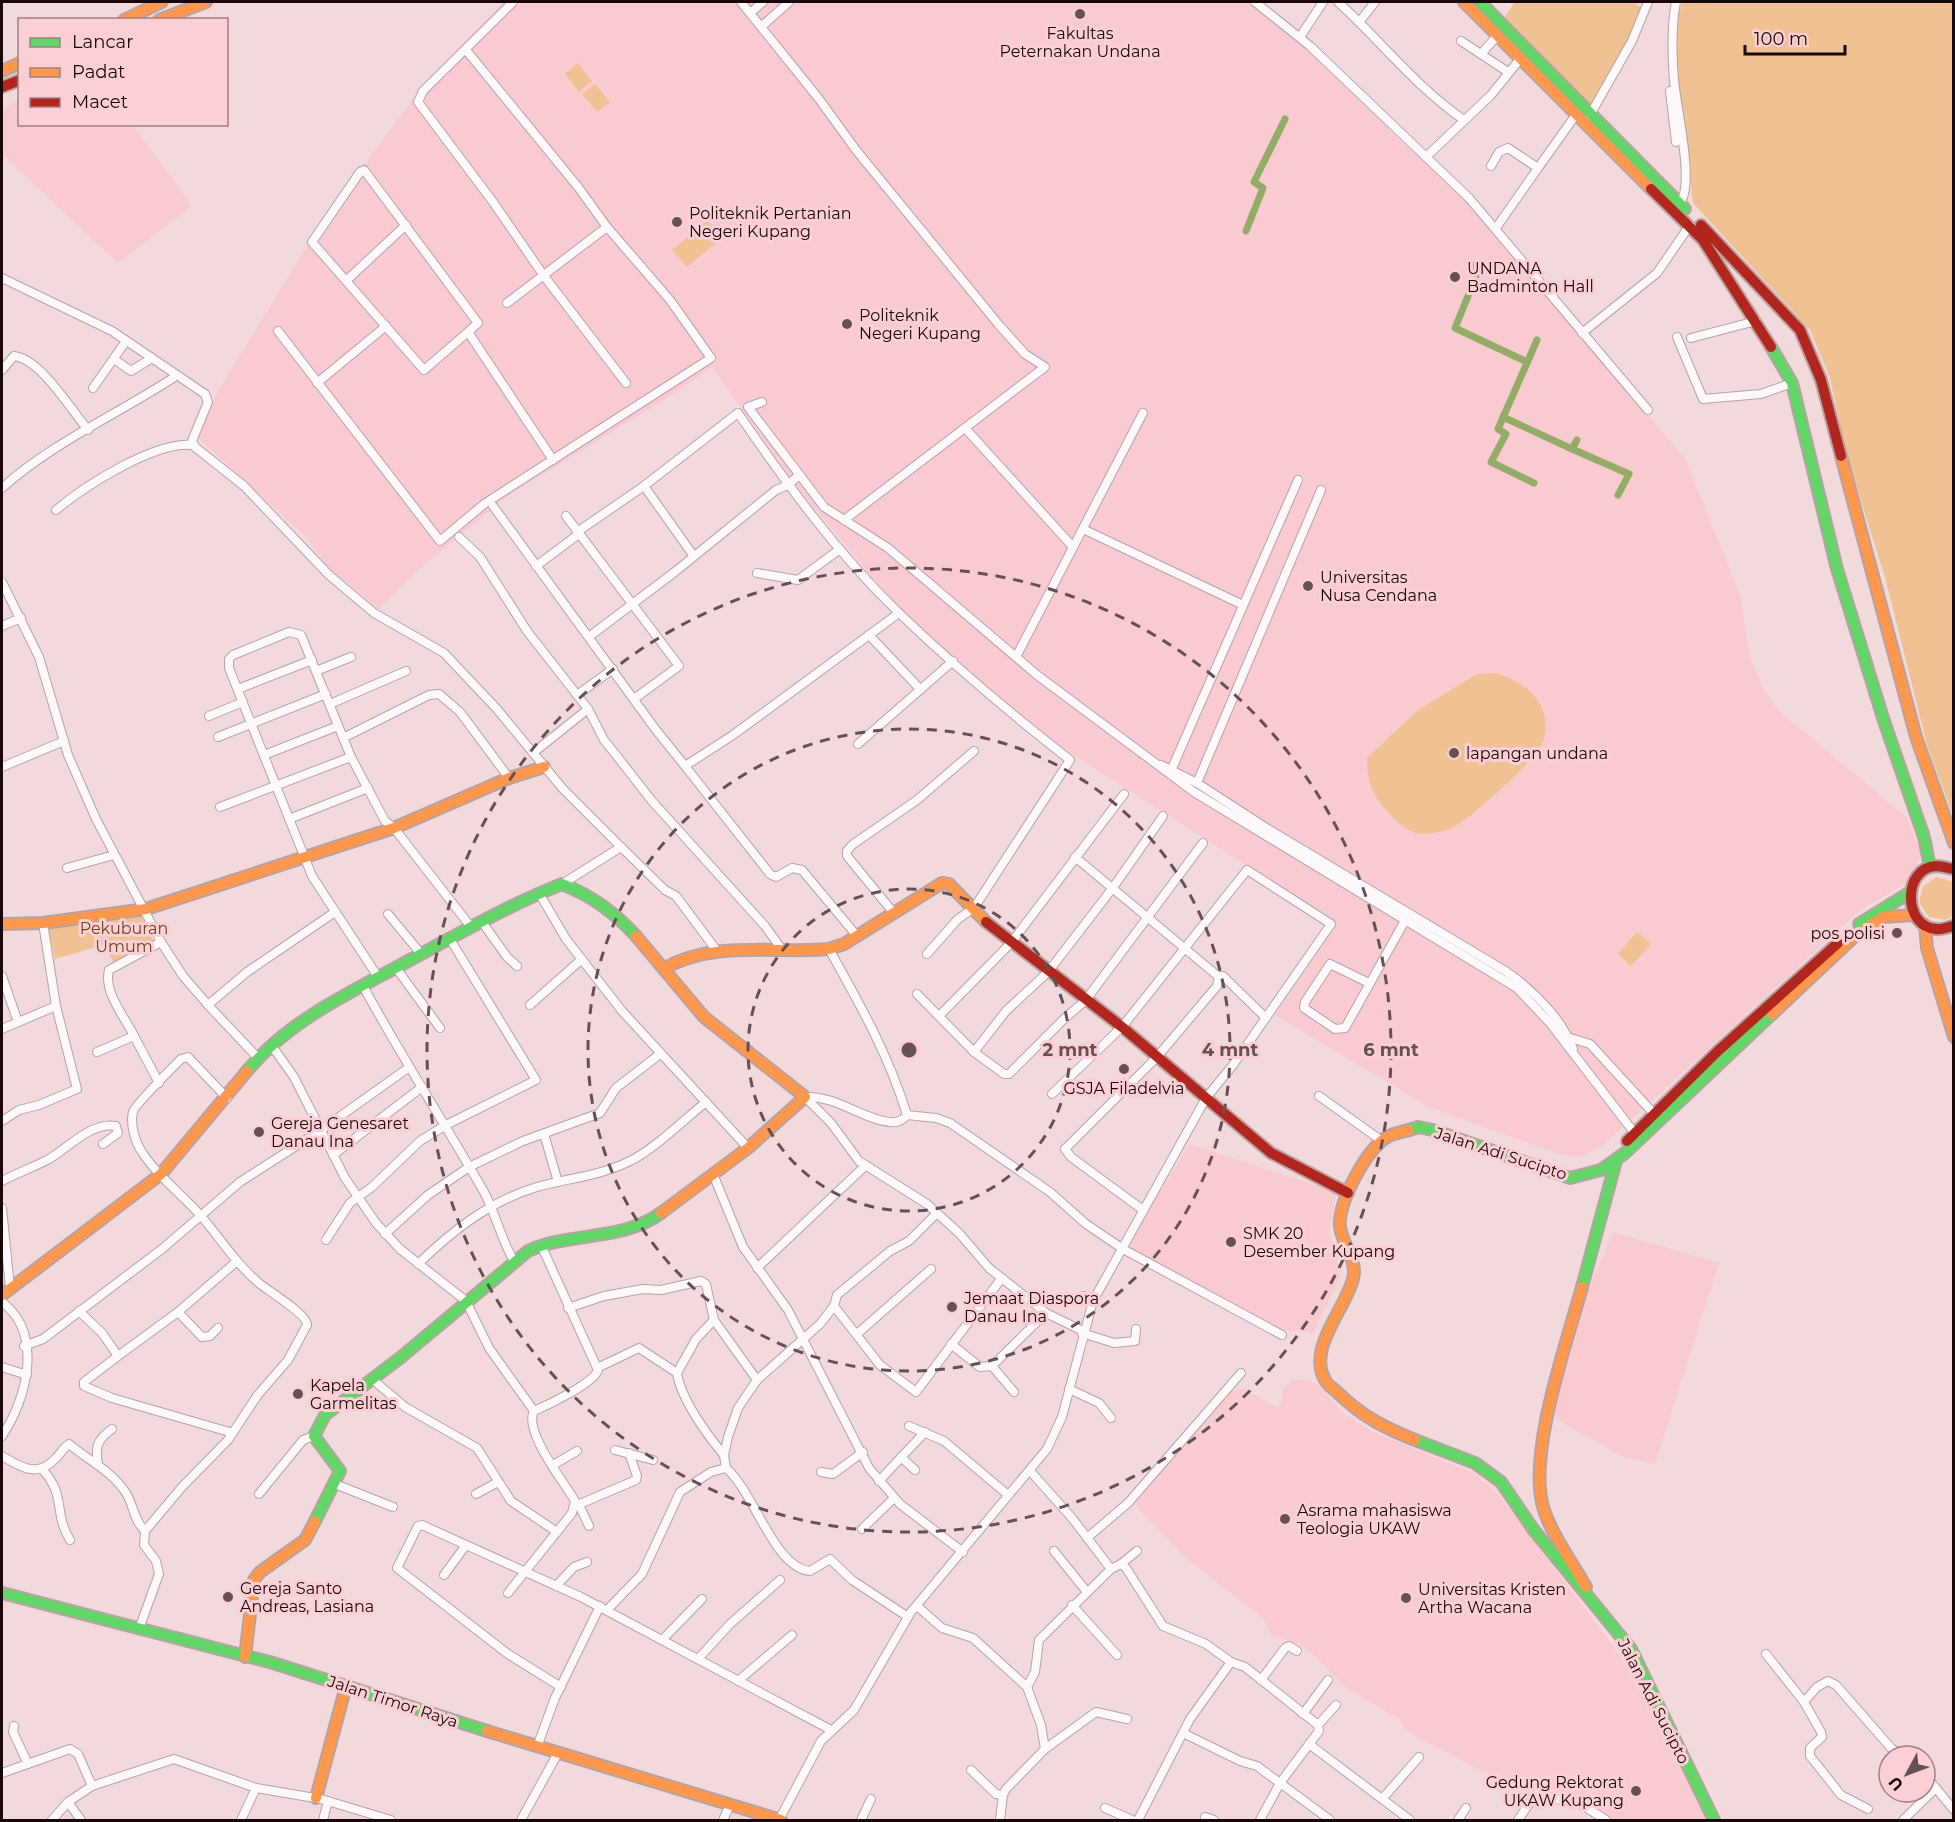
<svg xmlns="http://www.w3.org/2000/svg" width="1955" height="1822" font-family="Montserrat,sans-serif">
	<rect width="100%" height="100%" fill="#f2dadc"/>
	<g fill="#f9cbd0">
		<polygon points="504,2 1249,2 1332,68 1397,138 1453,186 1501,239 1685,459 1740,594 1750,658 1763,688 1780,712 1906,817 1921,852 1917,866 1906,883 1858,912 1602,1146 1580,1157 1558,1154 1429,1107 1275,1015 1337,923 1075,756 1020,716 916,624 872,577 798,488 712,367 664,400 509,495 417,571 379,609 327,566 305,536 197,437 218,391 324,219 425,83"/>
		<polygon points="19,101 20,124 133,125 192,206 118,263 2,154 2,109"/>
		<polygon points="1190,1144 1336,1192 1330,1233 1341,1275 1313,1333 1285,1330 1229,1304 1130,1249 1129,1246 1153,1203"/>
		<polygon points="1613,1232 1719,1263 1655,1464 1621,1456 1561,1422 1553,1414 1553,1399 1586,1296"/>
		<polygon points="1302,1379 1316,1383 1343,1413 1371,1431 1476,1474 1498,1494 1614,1647 1686,1770 1708,1820 1606,1820 1587,1804 1554,1790 1482,1771 1408,1732 1398,1718 1346,1688 1316,1657 1299,1644 1271,1635 1263,1618 1184,1556 1139,1509 1134,1499 1226,1392 1244,1389 1278,1408 1282,1401 1283,1388 1292,1380"/>
	</g>
	<g fill="#f0c192">
		<polygon points="1515,2 1634,2 1644,10 1599,97 1591,106 1505,17"/>
		<polygon points="1683,2 1953,2 1953,816 1927,745 1885,577 1846,454 1830,378 1810,330 1693,203 1672,33"/>
		<polygon points="578,63 592,81 579,92 565,74"/>
		<polygon points="595,84 610,102 597,112 582,94"/>
		<polygon points="707,221 722,238 687,267 672,250"/>
		<path d="M1496 673C1527 683 1552 703 1544 739 1540 757 1470 819 1452 828 1443 832 1426 835 1416 833 1406 831 1394 819 1387 811 1372 795 1367 781 1367 758L1418 710 1477 674Z"/>
		<polygon points="1937,877 1953,882 1953,916 1945,920 1929,917 1919,902 1923,886"/>
		<polygon points="141,916 154,943 114,963 103,945 55,959 48,928"/>
		<polygon points="1637,932 1651,944 1631,966 1618,954"/>
	</g>
	<g fill="none" stroke-linecap="round" stroke-linejoin="round">
		<g stroke="#93ac66" stroke-width="7">
			<polyline points="1246,231 1263,188 1254,182 1285,119"/>
			<polyline points="1473,266 1479,269 1455,328 1525,361"/>
			<polyline points="1503,417 1572,449 1577,440"/>
			<polyline points="1572,449 1629,474 1618,495"/>
			<polyline points="1534,483 1491,462 1506,434 1498,429 1537,340"/>
		</g>
		<g stroke="#b7a2a4" stroke-width="10">
			<g id="street">
				<polyline points="513,2 423,91 418,102 493,202 544,276 626,383"/>
				<polyline points="741,2 819,99 856,150 999,325 1025,354 1045,367 844,520"/>
				<polyline points="1255,2 1310,46 1469,198 1648,410"/>
				<path d="M1338 2C1381 41 1416 87 1464 120"/>
				<path d="M1676 2C1671 27 1672 54 1674 80 1676 106 1695 184 1680 203"/>
				<polyline points="750,13 763,2"/>
				<polyline points="1360,21 1375,2"/>
				<polyline points="762,26 789,2"/>
				<polyline points="1300,37 1323,2"/>
				<polyline points="1461,41 1508,72"/>
				<polyline points="1481,54 1497,36"/>
				<polyline points="1670,91 1676,142"/>
				<polyline points="1590,115 1632,41 1648,2"/>
				<polyline points="1427,156 1491,95 1520,59"/>
				<polyline points="1491,166 1499,152 1508,148 1538,168 1575,116"/>
				<polyline points="1496,228 1538,168"/>
				<polyline points="2,278 112,331 205,394 208,402 192,441 195,447 244,486 329,575 374,613 444,653 496,708 563,789 621,847 562,884"/>
				<polyline points="347,280 406,225"/>
				<polyline points="507,303 607,227"/>
				<polyline points="278,331 440,541 484,504 711,358 670,300 607,227 578,187 466,50"/>
				<polyline points="468,332 478,323 364,170 360,172 312,242 424,370 468,332 553,460"/>
				<polyline points="1582,333 1657,273 1690,225"/>
				<polyline points="1677,337 1703,399 1761,394 1792,383"/>
				<polyline points="1691,338 1756,321"/>
				<polyline points="114,359 131,371 152,358"/>
				<path d="M2 370 14 356C41 359 71 410 88 430"/>
				<polyline points="317,383 386,326"/>
				<polyline points="93,388 126,341"/>
				<polyline points="762,402 748,407 824,507 888,548 1037,675 1194,792 1517,988 1550,1023 1636,1135"/>
				<polyline points="965,428 1073,547"/>
				<polyline points="644,486 693,555"/>
				<path d="M2 488C52 443 116 415 173 378L175 374"/>
				<polyline points="493,506 656,730 685,766 733,735 899,613"/>
				<path d="M56 510C86 485 155 441 193 445"/>
				<polyline points="566,516 679,666 634,699"/>
				<polyline points="1083,529 1243,605"/>
				<path d="M577 532 644 486 738 413C786 483 836 552 898 612 952 664 1011 714 1070 760L974 908 958 919 927 954"/>
				<polyline points="459,537 480,557 527,631 588,709 604,740 616,755 652,801 765,926 783,951"/>
				<polyline points="536,566 579,534"/>
				<polyline points="757,573 798,580 840,549"/>
				<polyline points="2,582 39,657 68,755 96,819 161,942 183,976 208,1005 258,1058"/>
				<polyline points="2,626 21,618"/>
				<polyline points="869,635 920,689"/>
				<polyline points="590,636 676,571 776,490 788,485 799,475"/>
				<polyline points="1016,657 1143,413"/>
				<polyline points="316,671 351,657"/>
				<polyline points="238,689 312,660"/>
				<polyline points="577,695 613,669"/>
				<polyline points="330,704 406,671"/>
				<polyline points="209,716 243,702"/>
				<polyline points="218,737 326,694"/>
				<polyline points="343,738 429,695 439,694 460,712 509,778"/>
				<polyline points="858,744 953,661"/>
				<polyline points="533,753 588,709"/>
				<polyline points="264,755 338,726"/>
				<path d="M1161 765 1197 783 1268 829 1507 972C1534 991 1562 1019 1573 1049"/>
				<polyline points="685,766 770,874 776,877 792,868 802,870 857,936"/>
				<polyline points="2,767 64,741"/>
				<polyline points="1170,773 1298,480"/>
				<polyline points="1197,783 1321,490"/>
				<polyline points="220,807 351,757"/>
				<polyline points="289,819 368,788"/>
				<polyline points="621,847 665,890 676,896 717,951"/>
				<polyline points="1075,857 1219,977 1217,986 1157,1057 1065,1149 1071,1157 1143,1210"/>
				<polyline points="67,868 114,855"/>
				<polyline points="539,893 566,939 622,1011 748,1148"/>
				<polyline points="893,912 847,856 847,851 852,845 917,800 974,751"/>
				<polyline points="388,914 422,955"/>
				<polyline points="482,922 507,957 517,966"/>
				<polyline points="396,968 440,1028"/>
				<polyline points="2,976 18,1022"/>
				<polyline points="378,977 312,876 229,668 229,659 233,655 289,632 301,635 351,757 385,821 394,828 471,927"/>
				<polyline points="1219,977 1223,976 1266,1018"/>
				<polyline points="1369,983 1330,964 1305,1002 1304,1008 1335,1029 1345,1028 1407,917"/>
				<path d="M363 986C401 1056 444 1122 484 1192 496 1214 501 1240 515 1263"/>
				<polyline points="917,994 974,1052 1004,1074 1009,1074 1065,1018 1085,1001 1203,843"/>
				<polyline points="208,1005 247,972 335,912"/>
				<polyline points="530,1005 582,959"/>
				<polyline points="939,1016 1011,943 1124,794"/>
				<polyline points="2,1029 56,1006"/>
				<polyline points="134,1036 159,1083"/>
				<polyline points="1567,1037 1590,1044 1656,1116"/>
				<path d="M272 1046 294 1077 345 1178 376 1223 400 1249 466 1301 489 1348 534 1411C523 1431 564 1482 575 1501L572 1513 508 1593"/>
				<path d="M97 1052 134 1036C125 1017 103 992 109 970L161 942"/>
				<polyline points="974,1052 1006,1011 1048,972 1112,889 1163,816"/>
				<polyline points="1052,1094 1122,1027 1247,870 1331,924 1233,1065 1206,1098 1093,1301"/>
				<polyline points="1319,1096 1382,1141"/>
				<polyline points="805,1097 831,1123 859,1161 927,1204 959,1233 989,1268 1046,1313"/>
				<path d="M805 1097C835 1095 864 1120 890 1122 897 1123 903 1120 907 1115 889 1055 859 1003 829 949"/>
				<polyline points="907,1115 936,1118 950,1123 1050,1192 1086,1224 1123,1249 1282,1335"/>
				<polyline points="2,1121 19,1110 39,1105 77,1089 56,1006 43,923"/>
				<polyline points="544,1134 558,1182"/>
				<polyline points="333,1155 422,1087"/>
				<polyline points="713,1174 743,1247 788,1310 869,1468 900,1504 963,1552"/>
				<path d="M2 1181C17 1173 34 1167 49 1159 68 1148 92 1121 116 1126L118 1133 103 1144"/>
				<polyline points="2,1208 10,1288"/>
				<polyline points="385,1234 428,1195 469,1167 523,1141 600,1113 616,1088 660,1054"/>
				<polyline points="326,1240 350,1203 372,1187 420,1141 446,1125 536,1080 450,939"/>
				<path d="M418 1264C453 1230 490 1201 537 1187 569 1178 600 1176 630 1161 653 1150 685 1119 706 1102"/>
				<polyline points="757,1268 865,1166"/>
				<path d="M2 1302C44 1334 27 1399 2 1436"/>
				<polyline points="834,1306 880,1365 916,1392 1001,1279"/>
				<polyline points="568,1308 604,1296 643,1289 661,1290 701,1281 706,1284 714,1320 757,1380"/>
				<polyline points="79,1311 102,1333 118,1356 178,1312 202,1337 210,1336 218,1328"/>
				<polyline points="178,1312 236,1262"/>
				<path d="M714 1320 696 1339 677 1373C681 1399 707 1435 724 1455"/>
				<polyline points="1082,1333 1114,1343 1135,1341 1136,1329"/>
				<polyline points="857,1334 931,1269"/>
				<polyline points="951,1344 980,1367 992,1366"/>
				<polyline points="24,1346 43,1339 162,1249 240,1182 321,1130 408,1068"/>
				<polyline points="118,1356 84,1382 84,1386 112,1398 233,1433"/>
				<polyline points="2,1367 27,1375"/>
				<polyline points="597,1368 639,1348 677,1373"/>
				<polyline points="372,1379 405,1407 477,1448 511,1501 557,1532"/>
				<polyline points="1069,1389 1099,1403 1111,1418"/>
				<polyline points="1014,1392 992,1366 1046,1313 1083,1331"/>
				<path d="M534 1411C548 1405 594 1383 598 1370L541 1245"/>
				<polyline points="909,1426 944,1441 1008,1495"/>
				<polyline points="615,1450 653,1460"/>
				<path d="M2 1456C22 1468 38 1478 56 1458 61 1453 64 1447 69 1444 88 1460 113 1472 126 1493 134 1506 134 1521 145 1531"/>
				<polyline points="901,1457 915,1470"/>
				<path d="M98 1465C95 1446 97 1440 112 1429"/>
				<polyline points="553,1465 577,1451"/>
				<path d="M726 1468C755 1493 774 1568 810 1571L830 1559 852 1580 908 1617"/>
				<path d="M42 1469C67 1496 53 1513 70 1540"/>
				<polyline points="821,1472 833,1474 863,1452"/>
				<polyline points="879,1481 925,1432"/>
				<polyline points="335,1484 393,1507"/>
				<polyline points="259,1494 303,1440 314,1436"/>
				<polyline points="476,1494 498,1482"/>
				<polyline points="579,1505 589,1526"/>
				<polyline points="575,1506 636,1480 637,1476 629,1453"/>
				<polyline points="862,1529 894,1498"/>
				<polyline points="1087,1538 1128,1503 1241,1373"/>
				<polyline points="1054,1551 1087,1592"/>
				<polyline points="1121,1564 1137,1551"/>
				<polyline points="1111,1569 1121,1564 1126,1568 1163,1626 1206,1644 1231,1662 1245,1667 1318,1725 1319,1731 1280,1783 1260,1820"/>
				<polyline points="444,1575 466,1545"/>
				<polyline points="556,1586 574,1567 587,1562"/>
				<polyline points="1072,1605 1117,1655"/>
				<polyline points="917,1606 942,1628 973,1638 1027,1687 1041,1725 1045,1749 1006,1789 1003,1795 1000,1820"/>
				<polyline points="607,1610 642,1574 680,1492 711,1472 726,1468 724,1455 728,1437 738,1408 757,1380 820,1324 834,1306 837,1295 890,1251 909,1241 936,1214"/>
				<path d="M139 1629 159 1574 156 1561 144 1545 145 1531 182 1487 228 1440 257 1396 288 1360 307 1325C308 1315 270 1292 260 1284 236 1264 221 1239 201 1216 182 1194 157 1176 142 1152 135 1142 130 1124 133 1112 134 1106 174 1066 181 1059L188 1057 227 1098"/>
				<polyline points="662,1640 702,1599"/>
				<polyline points="1766,1654 1804,1702 1821,1732 1822,1737 1810,1748 1810,1756 1841,1795 1868,1809"/>
				<polyline points="698,1659 730,1624 780,1580"/>
				<polyline points="1261,1680 1285,1648 1289,1646 1297,1651"/>
				<polyline points="738,1681 792,1635"/>
				<polyline points="561,1687 508,1654 397,1568 418,1526 422,1525 581,1597 831,1730"/>
				<polyline points="1027,1687 1035,1672 1039,1640 1111,1569 1072,1518 1031,1472"/>
				<polyline points="1804,1702 1817,1687 1828,1681 1836,1685 1891,1748 1903,1756"/>
				<polyline points="1303,1714 1328,1680"/>
				<polyline points="1318,1725 1336,1705"/>
				<polyline points="14,1726 13,1732 28,1764"/>
				<polyline points="1183,1733 1240,1761 1257,1766 1330,1820"/>
				<polyline points="1309,1744 1410,1820"/>
				<polyline points="537,1747 555,1698 600,1606"/>
				<polyline points="1045,1749 1096,1712 1127,1719"/>
				<polyline points="971,1770 996,1794 1003,1795"/>
				<polyline points="2,1773 70,1749 78,1754 92,1786"/>
				<polyline points="1925,1775 1954,1810"/>
				<polyline points="1383,1798 1419,1757"/>
				<polyline points="68,1802 81,1820"/>
				<polyline points="1105,1808 1132,1820"/>
				<polyline points="1205,1817 1214,1820"/>
				<polyline points="52,1820 68,1802 92,1786 174,1759 256,1788 321,1799 391,1820"/>
				<polyline points="241,1820 256,1788"/>
				<polyline points="323,1820 328,1801"/>
				<polyline points="521,1820 558,1753"/>
				<polyline points="723,1820 730,1805"/>
				<polyline points="779,1820 821,1741 854,1710 911,1612 1047,1449 1062,1417 1093,1301 1083,1296"/>
				<polyline points="861,1820 871,1799"/>
				<polyline points="1138,1820 1190,1719 1231,1662"/>
				<polyline points="1458,1820 1466,1808"/>
				<polyline points="1518,1820 1536,1794 1582,1805 1606,1820"/>
				<polyline points="1903,1820 1936,1788"/>
			</g>
		</g>
		<g stroke="#b7a2a4" stroke-width="14">
			<g id="fast">
				<polyline points="1480,2 1685,209"/>
				<polyline points="1771,347 1792,383 1837,569 1883,718 1924,837 1930,867"/>
				<polyline points="1859,924 1909,893"/>
				<path d="M247 1071C290 1019 352 992 410 960 460 933 509 905 562 884 592 896 614 912 636 936"/>
				<polyline points="1409,1130 1418,1127 1433,1130 1570,1178 1601,1170 1625,1153 1772,1014"/>
				<polyline points="1582,1287 1616,1161"/>
				<polyline points="1415,1440 1475,1463 1501,1482 1533,1529 1631,1649 1714,1820"/>
				<path d="M315 1521 340 1471 314 1436 325 1415 400 1358 528 1251C569 1232 623 1241 661 1213"/>
				<polyline points="2,1593 273,1663 487,1731"/>
			</g>
		</g>
		<g stroke="#b7a2a4" stroke-width="14">
			<g id="slow">
				<polyline points="1464,2 1651,189"/>
				<polyline points="124,20 162,2"/>
				<polyline points="159,20 206,2"/>
				<polyline points="2,71 20,63"/>
				<polyline points="1841,456 1916,737 1954,843"/>
				<polyline points="2,924 43,923 146,909 394,828 509,778 544,767"/>
				<polyline points="1925,925 1927,948 1954,1037"/>
				<polyline points="636,936 704,1017 805,1097 748,1148 661,1213"/>
				<path d="M665 968C715 940 774 954 829 949L844 944 942 883 949 884 986 922"/>
				<polyline points="1772,1014 1856,935 1883,917 1914,915"/>
				<path d="M1409 1130C1402 1132 1393 1133 1387 1137 1366 1150 1338 1202 1340 1227 1342 1244 1358 1260 1353 1279 1345 1310 1307 1348 1325 1380 1327 1385 1334 1389 1338 1393 1363 1417 1383 1427 1415 1440"/>
				<path d="M1582 1287C1567 1342 1526 1457 1544 1510 1552 1535 1573 1564 1586 1587"/>
				<polyline points="2,1295 161,1174 247,1071"/>
				<polyline points="245,1657 254,1580 260,1572 305,1540 315,1521"/>
				<polyline points="487,1731 781,1820"/>
				<polyline points="316,1798 346,1686"/>
			</g>
		</g>
		<g stroke="#b7a2a4" stroke-width="14">
			<g id="jam">
				<polyline points="2,87 20,80"/>
				<polyline points="1651,189 1703,240 1771,347"/>
				<polyline points="1701,225 1800,330 1821,380 1841,456"/>
				<path d="M1954 869C1948 868 1941 866 1936 866 1902 868 1903 927 1936 929 1941 930 1948 927 1954 926"/>
				<polyline points="986,922 1122,1027 1271,1153 1348,1193"/>
				<polyline points="1627,1141 1718,1051 1838,943"/>
			</g>
		</g>
		<use href="#street" stroke="#fdf9fa" stroke-width="8"/>
		<use href="#fast" stroke="#63d668" stroke-width="10"/>
		<use href="#slow" stroke="#ff974d" stroke-width="10"/>
		<use href="#jam" stroke="#b3261e" stroke-width="10"/>
	</g>
	<g fill="none" stroke="#655154" stroke-width="3" stroke-dasharray="10 8">
		<circle cx="909" cy="1050" r="161"/>
		<circle cx="909" cy="1050" r="321"/>
		<circle cx="909" cy="1050" r="482"/>
	</g>
	<g fill="#655154" stroke="#fccfd4" stroke-width="2">
		<circle cx="1080" cy="14" r="6"/>
		<circle cx="677" cy="222" r="6"/>
		<circle cx="1455" cy="277" r="6"/>
		<circle cx="847" cy="324" r="6"/>
		<circle cx="1308" cy="586" r="6"/>
		<circle cx="1454" cy="753" r="6"/>
		<circle cx="1897" cy="933" r="6"/>
		<circle cx="1124" cy="1069" r="6"/>
		<circle cx="259" cy="1132" r="6"/>
		<circle cx="1231" cy="1242" r="6"/>
		<circle cx="952" cy="1307" r="6"/>
		<circle cx="298" cy="1394" r="6"/>
		<circle cx="1285" cy="1519" r="6"/>
		<circle cx="228" cy="1597" r="6"/>
		<circle cx="1406" cy="1598" r="6"/>
		<circle cx="1636" cy="1791" r="6"/>
	</g>
	<g text-anchor="middle" stroke-width="6" stroke-linejoin="round" paint-order="stroke">
		<g font-size="16" fill="#19070a" stroke="#fccfd4" text-anchor="start">
			<text x="1080" y="39" text-anchor="middle">Fakultas<tspan x="1080" dy="18">Peternakan Undana</tspan></text>
			<text x="689" y="219">Politeknik Pertanian<tspan x="689" dy="18">Negeri Kupang</tspan></text>
			<text x="1467" y="274">UNDANA<tspan x="1467" dy="18">Badminton Hall</tspan></text>
			<text x="859" y="321">Politeknik<tspan x="859" dy="18">Negeri Kupang</tspan></text>
			<text x="1320" y="583">Universitas<tspan x="1320" dy="18">Nusa Cendana</tspan></text>
			<text x="1466" y="759">lapangan undana</text>
			<text x="1885" y="939" text-anchor="end">pos polisi</text>
			<text x="1124" y="1094" text-anchor="middle">GSJA Filadelvia</text>
			<text x="271" y="1129">Gereja Genesaret<tspan x="271" dy="18">Danau Ina</tspan></text>
			<text x="1243" y="1239">SMK 20<tspan x="1243" dy="18">Desember Kupang</tspan></text>
			<text x="964" y="1304">Jemaat Diaspora<tspan x="964" dy="18">Danau Ina</tspan></text>
			<text x="310" y="1391">Kapela<tspan x="310" dy="18">Garmelitas</tspan></text>
			<text x="1297" y="1516">Asrama mahasiswa<tspan x="1297" dy="18">Teologia UKAW</tspan></text>
			<text x="240" y="1594">Gereja Santo<tspan x="240" dy="18">Andreas, Lasiana</tspan></text>
			<text x="1418" y="1595">Universitas Kristen<tspan x="1418" dy="18">Artha Wacana</tspan></text>
			<text x="1624" y="1788" text-anchor="end">Gedung Rektorat<tspan x="1624" dy="18">UKAW Kupang</tspan></text>
		</g>
		<g font-size="16" fill="#664721" stroke="#fccfd4">
			<text x="124" y="934">Pekuburan<tspan x="124" dy="18">Umum</tspan></text>
		</g>
		<g font-size="16" fill="#19070a" stroke="#fccfd4">
			<text transform="translate(1501 1153) rotate(18)" y="6">Jalan Adi Sucipto</text>
			<text transform="translate(393 1701) rotate(18)" y="6">Jalan Timor Raya</text>
			<text transform="translate(1654 1701) rotate(63)" y="6">Jalan Adi Sucipto</text>
		</g>
	</g>
	<circle cx="909" cy="1050" r="9" fill="#655154" stroke="#fccfd4" stroke-width="3"/>
	<g font-size="18" text-anchor="middle" font-weight="bold" fill="#655154" stroke="#fccfd4" stroke-width="6" stroke-linejoin="round" paint-order="stroke">
		<text x="1070" y="1056">2 mnt</text>
		<text x="1230" y="1056">4 mnt</text>
		<text x="1391" y="1056">6 mnt</text>
	</g>
	<rect width="1955" height="1822" fill="none" stroke="#19070a" stroke-width="6"/>
	<rect x="18" y="18" width="210" height="108" fill="#fccfd4" stroke="#a17f83" stroke-width="1.5"/>
	<rect x="30" y="38" width="30" height="9" fill="#63d668" stroke="#a17f83" stroke-width="1.5"/>
	<text x="72" y="48" font-size="18" fill="#19070a">Lancar</text>
	<rect x="30" y="68" width="30" height="9" fill="#ff974d" stroke="#a17f83" stroke-width="1.5"/>
	<text x="72" y="78" font-size="18" fill="#19070a">Padat</text>
	<rect x="30" y="98" width="30" height="9" fill="#b3261e" stroke="#a17f83" stroke-width="1.5"/>
	<text x="72" y="108" font-size="18" fill="#19070a">Macet</text>
	<g transform="translate(1907 1774) rotate(229)"><circle r="28" fill="#fccfd4" stroke="#a17f83" stroke-width="1.5"/>
	<path d="M0-4.5L10 22L0 15L-10 22Z" fill="#655154"/>
	<text y="-9" font-size="16" font-weight="bold" text-anchor="middle" fill="#19070a">U</text>
	</g>
	<path d="M1745 45v9h100v-9" fill="none" stroke="#19070a" stroke-width="3"/>
	<text x="1754" y="45" font-size="18" fill="#19070a" stroke="#fccfd4" stroke-width="4.5" paint-order="stroke">100 m</text>
</svg>
